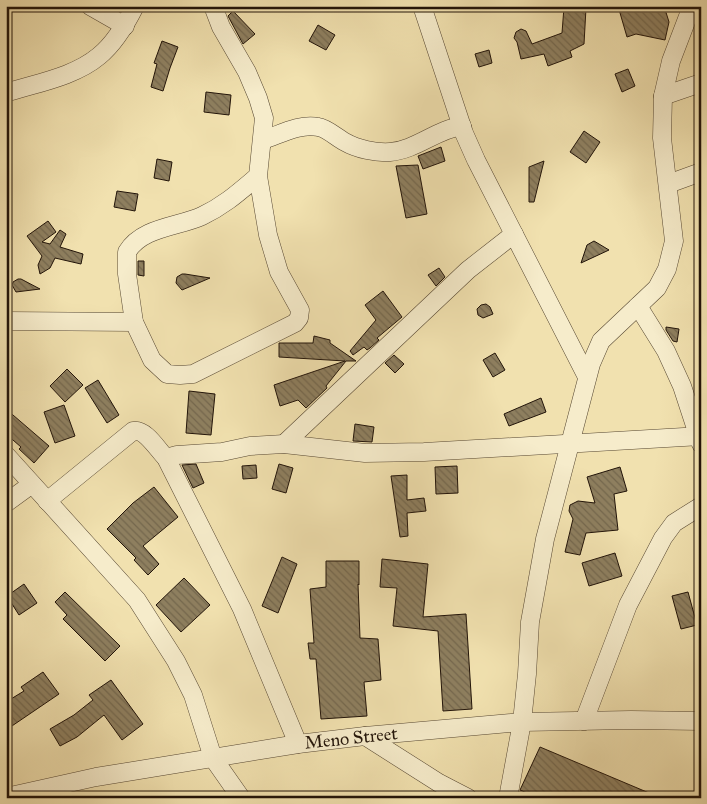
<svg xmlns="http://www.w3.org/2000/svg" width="707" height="804" font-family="'IM FELL Great Primer',serif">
	<defs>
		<pattern id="building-back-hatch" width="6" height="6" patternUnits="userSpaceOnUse" patternTransform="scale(1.25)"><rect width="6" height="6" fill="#8e7f5f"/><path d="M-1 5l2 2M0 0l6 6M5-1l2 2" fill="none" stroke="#74674d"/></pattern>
	</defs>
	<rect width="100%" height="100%" fill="#f1e1af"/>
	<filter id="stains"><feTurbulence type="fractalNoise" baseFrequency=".004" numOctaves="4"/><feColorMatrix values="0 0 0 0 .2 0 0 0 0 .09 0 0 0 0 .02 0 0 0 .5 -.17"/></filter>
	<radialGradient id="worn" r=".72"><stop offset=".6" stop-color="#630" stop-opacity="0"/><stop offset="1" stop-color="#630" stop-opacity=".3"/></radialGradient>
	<g fill="url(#building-back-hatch)" stroke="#221409">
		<polygon points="618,6 664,6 669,22 665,40 636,34 627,37"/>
		<polygon points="564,7 586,8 584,44 570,51 572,57 548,66 544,54 521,59 517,42 514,38 516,32 521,29 526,31 532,44 562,33"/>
		<polygon points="233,11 255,34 243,44 228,16"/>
		<polygon points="318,25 335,35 326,50 309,41"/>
		<polygon points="162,41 178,47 170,68 163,91 151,87 157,64 154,63"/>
		<polygon points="489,50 492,63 479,67 475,54"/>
		<polygon points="628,69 635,86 622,92 615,74"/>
		<polygon points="206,92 231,95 229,115 204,112"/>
		<polygon points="584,131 600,142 586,163 570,152"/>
		<polygon points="441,147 445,161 423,169 418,156"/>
		<polygon points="157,159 172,162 169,181 154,178"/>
		<polygon points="544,161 534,202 529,202 529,167"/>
		<polygon points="418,165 427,214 406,218 396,166"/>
		<polygon points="117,191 138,194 135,211 114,207"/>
		<polygon points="48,221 56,232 42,242 50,244 60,230 66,234 60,247 83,254 81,264 55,258 50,268 40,274 38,265 42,256 27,236"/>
		<polygon points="594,241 609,250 581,263 587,245"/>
		<polygon points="138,261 144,261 144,276 138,275"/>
		<polygon points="439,268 445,277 436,286 428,275"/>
		<polygon points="182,274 185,274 210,278 182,290 176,283 177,277"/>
		<polygon points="18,279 21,279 40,289 16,292 12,285 13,282"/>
		<polygon points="383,291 402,317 377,338 379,340 370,348 367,350 364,347 353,355 350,351 376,320 365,305"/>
		<polygon points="486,304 490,307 493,314 483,318 478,315 477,309 481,305"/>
		<polygon points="666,327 679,329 677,342 673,341 666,330"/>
		<polygon points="314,336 330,340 330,343 356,361 346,361 326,386 327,388 306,408 298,400 280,406 274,385 345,361 279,357 279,343 313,343"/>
		<polygon points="495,353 505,370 493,377 483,360"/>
		<polygon points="394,355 404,364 395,373 385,363"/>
		<polygon points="67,369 83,385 65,402 50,386"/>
		<polygon points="98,380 119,415 107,423 85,388"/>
		<polygon points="189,391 215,394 211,435 186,433"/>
		<polygon points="541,398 546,412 509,426 504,414"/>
		<polygon points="64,405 75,436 55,443 44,412"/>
		<polygon points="6,409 49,446 34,463 19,449 21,447 6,434"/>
		<polygon points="355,424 374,427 372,442 353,441"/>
		<polygon points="196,464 204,483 193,488 182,465"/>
		<polygon points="279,464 293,468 286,493 272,489"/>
		<polygon points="256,465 257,478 243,479 242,466"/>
		<polygon points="457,466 458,493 436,494 435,467"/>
		<polygon points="620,467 627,491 614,494 618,530 586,533 580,555 565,552 573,519 569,511 570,505 578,501 595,503 587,477"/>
		<polygon points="407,475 407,500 424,498 426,511 407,513 408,536 400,537 391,476"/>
		<polygon points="154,487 178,517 143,546 159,564 148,575 134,560 136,558 107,529 133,503"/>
		<polygon points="615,553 622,576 589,586 582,563"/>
		<polygon points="282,557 297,564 278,613 262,606"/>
		<polygon points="382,559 428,564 423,617 466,614 472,709 443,711 438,631 393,626 397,588 380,587"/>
		<polygon points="326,561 359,561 359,585 358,584 360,638 378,639 381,680 364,682 367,716 321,719 316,659 310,659 308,643 314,643 310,589 326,587"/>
		<polygon points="184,578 210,605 181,632 156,605"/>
		<polygon points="24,584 37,603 19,615 7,596"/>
		<polygon points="65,592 120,646 105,661 63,619 67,615 55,602"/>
		<polygon points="688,592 697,625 681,629 672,596"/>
		<polygon points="43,672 59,694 6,730 6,702 24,691 21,687"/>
		<polygon points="111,680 143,724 122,740 104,715 77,737 60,746 50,729 74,715 93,700 89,695"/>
		<polygon points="540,747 661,798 539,798 520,790"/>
	</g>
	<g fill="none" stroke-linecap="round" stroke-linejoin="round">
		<g stroke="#564732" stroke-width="19">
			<g id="minor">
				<polyline points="90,6 125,26"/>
				<path d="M213 6 221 27 247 72 258 98 264 118 258 176 268 235 279 272 300 310 299 318 295 323 193 374 180 375 167 374 152 360 134 322 127 274V252C142 227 178 227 202 216 225 205 239 192 258 176"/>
				<polyline points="422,6 464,133 476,160 587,377"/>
				<path d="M6 93C36 83 74 77 99 56 115 43 126 24 135 6"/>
				<polyline points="663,96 701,83"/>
				<path d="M263 140C279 135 300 123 318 127 327 128 337 138 345 142 357 149 376 153 390 152 416 150 437 129 462 126"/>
				<polyline points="668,184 701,172"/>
				<polyline points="638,306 666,351 682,386 701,444"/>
				<polyline points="6,321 134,322"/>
				<polyline points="284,444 468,270 514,234"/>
				<polyline points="6,455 137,600 176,661 193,695 213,758 241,798"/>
				<polyline points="166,458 177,455 222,452 250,446 284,444 365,453 424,452 701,436"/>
				<path d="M47 501 133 431C145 428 158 450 166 458L242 609 298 744"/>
				<polyline points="6,503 32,484"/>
				<polyline points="584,721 628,605 663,538 674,523 701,506"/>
				<polyline points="365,736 439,783 468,798"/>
				<polyline points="6,797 96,777 298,744 365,736 522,722 631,720 701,721"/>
				<polyline points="508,798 522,722 527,674 530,622 545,539 591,364 601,341 657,288 667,269 674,241 662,138 663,96 671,61 692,6"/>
			</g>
		</g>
		<use href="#minor" stroke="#f6eccb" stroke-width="18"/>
	</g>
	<g text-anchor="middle" stroke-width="4" stroke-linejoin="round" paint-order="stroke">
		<g font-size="18" fill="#221409" stroke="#f6eccb">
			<text transform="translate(351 738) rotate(-6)" y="6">Meno Street</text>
		</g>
	</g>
	<rect width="707" height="804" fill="none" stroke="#f1e1af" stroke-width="25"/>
	<rect x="8" y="8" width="692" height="789" fill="none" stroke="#221409" stroke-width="2.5"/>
	<rect x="12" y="12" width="682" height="779" fill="none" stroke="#221409"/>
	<rect width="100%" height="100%" filter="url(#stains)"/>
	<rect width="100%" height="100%" fill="url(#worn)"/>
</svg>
